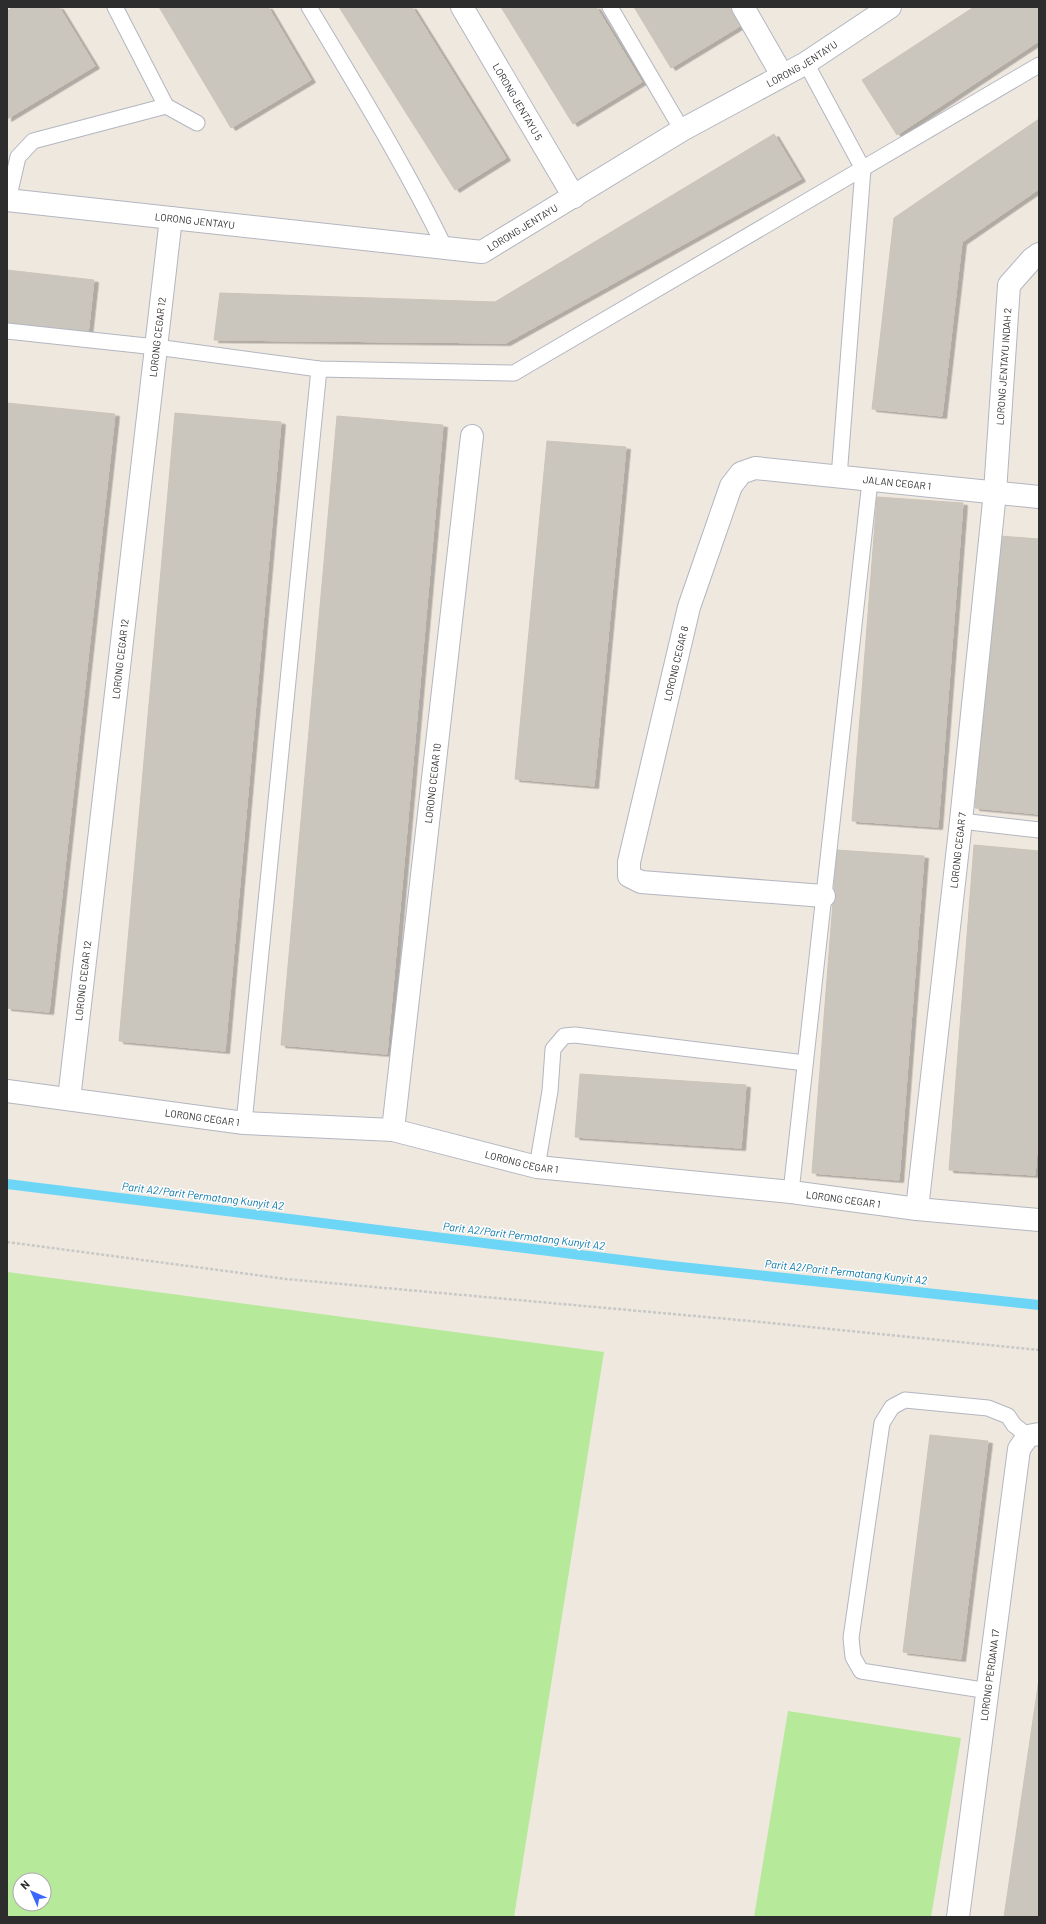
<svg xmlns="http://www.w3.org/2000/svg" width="1046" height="1924" font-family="Barlow,sans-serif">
	<defs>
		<filter id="shadow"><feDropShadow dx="4.5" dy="2.5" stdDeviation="0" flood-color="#0004"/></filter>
	</defs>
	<rect width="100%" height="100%" fill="#efe8df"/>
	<g fill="#b6e999" fill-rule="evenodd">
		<path d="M7 1272 604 1352 514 1917H7ZM20 1880H44V1904H20Z"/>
		<polygon points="788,1711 961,1738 931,1917 754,1917"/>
	</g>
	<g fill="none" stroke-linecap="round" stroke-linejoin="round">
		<polyline stroke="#6dd6f7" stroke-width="10" points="7,1184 662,1265 1039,1305"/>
	</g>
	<g fill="#cbc6bd" stroke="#cbc4b8" filter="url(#shadow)">
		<polygon points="13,7 59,7 95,66 7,119 7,11"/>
		<polygon points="159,7 268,7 311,80 231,128"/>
		<polygon points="339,7 412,7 506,158 455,190"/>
		<polygon points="501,7 596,7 642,82 573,124"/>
		<polygon points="634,7 729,7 740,26 671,68"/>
		<polygon points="974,7 1039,7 1039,41 897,135 862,80"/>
		<polygon points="1039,119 1039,189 962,242 942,416 872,409 894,218"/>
		<polygon points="774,134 801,179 506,343 214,340 220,293 495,302"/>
		<polygon points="7,270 94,280 88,334 7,325"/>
		<polygon points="7,403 115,414 49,1012 7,1008"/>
		<polygon points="175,413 281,422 225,1051 119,1041"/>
		<polygon points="337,416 443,425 387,1054 281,1045"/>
		<polygon points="547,441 626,447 594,786 515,779"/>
		<polygon points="877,497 963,503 938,827 852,821"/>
		<polygon points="1000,536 1039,539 1039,814 975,808"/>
		<polygon points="974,845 1039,851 1039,1127 1035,1175 949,1170"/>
		<polygon points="837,850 924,856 899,1180 812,1173"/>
		<polygon points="580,1074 746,1085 741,1148 575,1137"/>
		<polygon points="930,1435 988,1441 961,1659 903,1652"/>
		<polygon points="1039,1679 1039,1917 1004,1917"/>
	</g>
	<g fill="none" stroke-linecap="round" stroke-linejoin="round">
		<g stroke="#b3b6c1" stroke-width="17">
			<g id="lane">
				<polyline points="115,7 166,106"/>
				<path d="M309 7C356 86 405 165 445 248"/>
				<polyline points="610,7 682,130"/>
				<polyline points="806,63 863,169 839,477"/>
				<polyline points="8,200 18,157 33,141 166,106 197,123"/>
				<polyline points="7,331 156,347 319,369 514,373 1039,65"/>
				<polyline points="961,821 1039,830"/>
				<polyline points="244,1123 319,369"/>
				<polyline points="537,1167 550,1091 553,1049 564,1036 575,1035 805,1063"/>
				<polyline points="791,1192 870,481"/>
				<polyline points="989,1691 861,1671 853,1657 851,1638 882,1423 892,1407 905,1400 988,1408 1008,1416 1014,1425 1028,1436"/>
			</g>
		</g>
		<g stroke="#b3b6c1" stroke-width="24">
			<g id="street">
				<path id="s1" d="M462 7 574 197"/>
				<polyline points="743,7 782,75"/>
				<path id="s2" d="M7 200 482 252 682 130 806 63 890 7"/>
				<path id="s3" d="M824 896 641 882 629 876V862L689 607 731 486 741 473 755 468 1039 497"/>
				<path id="s4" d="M7 1091 244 1123 393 1130 537 1167 791 1192 917 1209 1039 1220"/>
				<path id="s5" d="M69 1099 171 218"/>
				<path id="s6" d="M393 1130 472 436"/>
				<path id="s7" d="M917 1209 961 821 995 492 1009 285 1032 259 1039 254"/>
				<path id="s8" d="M958 1917 1019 1449 1028 1436 1039 1434"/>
			</g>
		</g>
		<polyline stroke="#c8c8c8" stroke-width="2.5" stroke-dasharray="3 2" stroke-linecap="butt" points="7,1242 286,1279 750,1321 1039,1350"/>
		<use href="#lane" stroke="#fff" stroke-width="15"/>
		<use href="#street" stroke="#fff" stroke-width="22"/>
	</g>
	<g text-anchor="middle" stroke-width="3" stroke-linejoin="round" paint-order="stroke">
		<g font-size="10" fill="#2d2d2d" stroke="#fff">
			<text dy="4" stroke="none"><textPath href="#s2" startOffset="849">LORONG JENTAYU</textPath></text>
			<text dy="4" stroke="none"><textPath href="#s1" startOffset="110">LORONG JENTAYU 5</textPath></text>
			<text dy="4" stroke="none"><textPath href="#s2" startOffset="189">LORONG JENTAYU</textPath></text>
			<text dy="4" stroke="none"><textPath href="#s2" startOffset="525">LORONG JENTAYU</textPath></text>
			<text dy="4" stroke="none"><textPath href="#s5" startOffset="767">LORONG CEGAR 12</textPath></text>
			<text dy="4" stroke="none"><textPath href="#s7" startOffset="847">LORONG JENTAYU INDAH 2</textPath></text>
			<text dy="4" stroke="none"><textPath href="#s3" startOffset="775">JALAN CEGAR 1</textPath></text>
			<text dy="4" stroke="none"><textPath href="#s5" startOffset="443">LORONG CEGAR 12</textPath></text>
			<text dy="4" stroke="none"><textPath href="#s3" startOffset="415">LORONG CEGAR 8</textPath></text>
			<text dy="4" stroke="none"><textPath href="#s6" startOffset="349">LORONG CEGAR 10</textPath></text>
			<text dy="4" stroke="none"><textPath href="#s7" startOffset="361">LORONG CEGAR 7</textPath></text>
			<text dy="4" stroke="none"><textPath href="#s5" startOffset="119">LORONG CEGAR 12</textPath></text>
			<text dy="4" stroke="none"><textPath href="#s4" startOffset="197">LORONG CEGAR 1</textPath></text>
			<text dy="4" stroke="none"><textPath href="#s4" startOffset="521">LORONG CEGAR 1</textPath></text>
			<text dy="4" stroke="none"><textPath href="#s4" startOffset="845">LORONG CEGAR 1</textPath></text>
			<text dy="4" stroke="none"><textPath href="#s8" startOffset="244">LORONG PERDANA 17</textPath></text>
		</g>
		<g font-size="11" font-style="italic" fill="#0576a9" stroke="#fff">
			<text transform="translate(203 1196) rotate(7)" y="4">Parit A2/Parit Permatang Kunyit A2</text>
			<text transform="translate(524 1236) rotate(7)" y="4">Parit A2/Parit Permatang Kunyit A2</text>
			<text transform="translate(846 1272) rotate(6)" y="4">Parit A2/Parit Permatang Kunyit A2</text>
		</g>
	</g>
	<rect width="1046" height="1924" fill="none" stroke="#2d2d2d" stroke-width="16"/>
	<g transform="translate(32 1892) rotate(315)"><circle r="19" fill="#ffffff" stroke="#ababab"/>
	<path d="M0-3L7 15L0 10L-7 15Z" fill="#3c67ff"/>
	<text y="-6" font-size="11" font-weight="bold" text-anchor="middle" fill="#2d2d2d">N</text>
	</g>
</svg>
